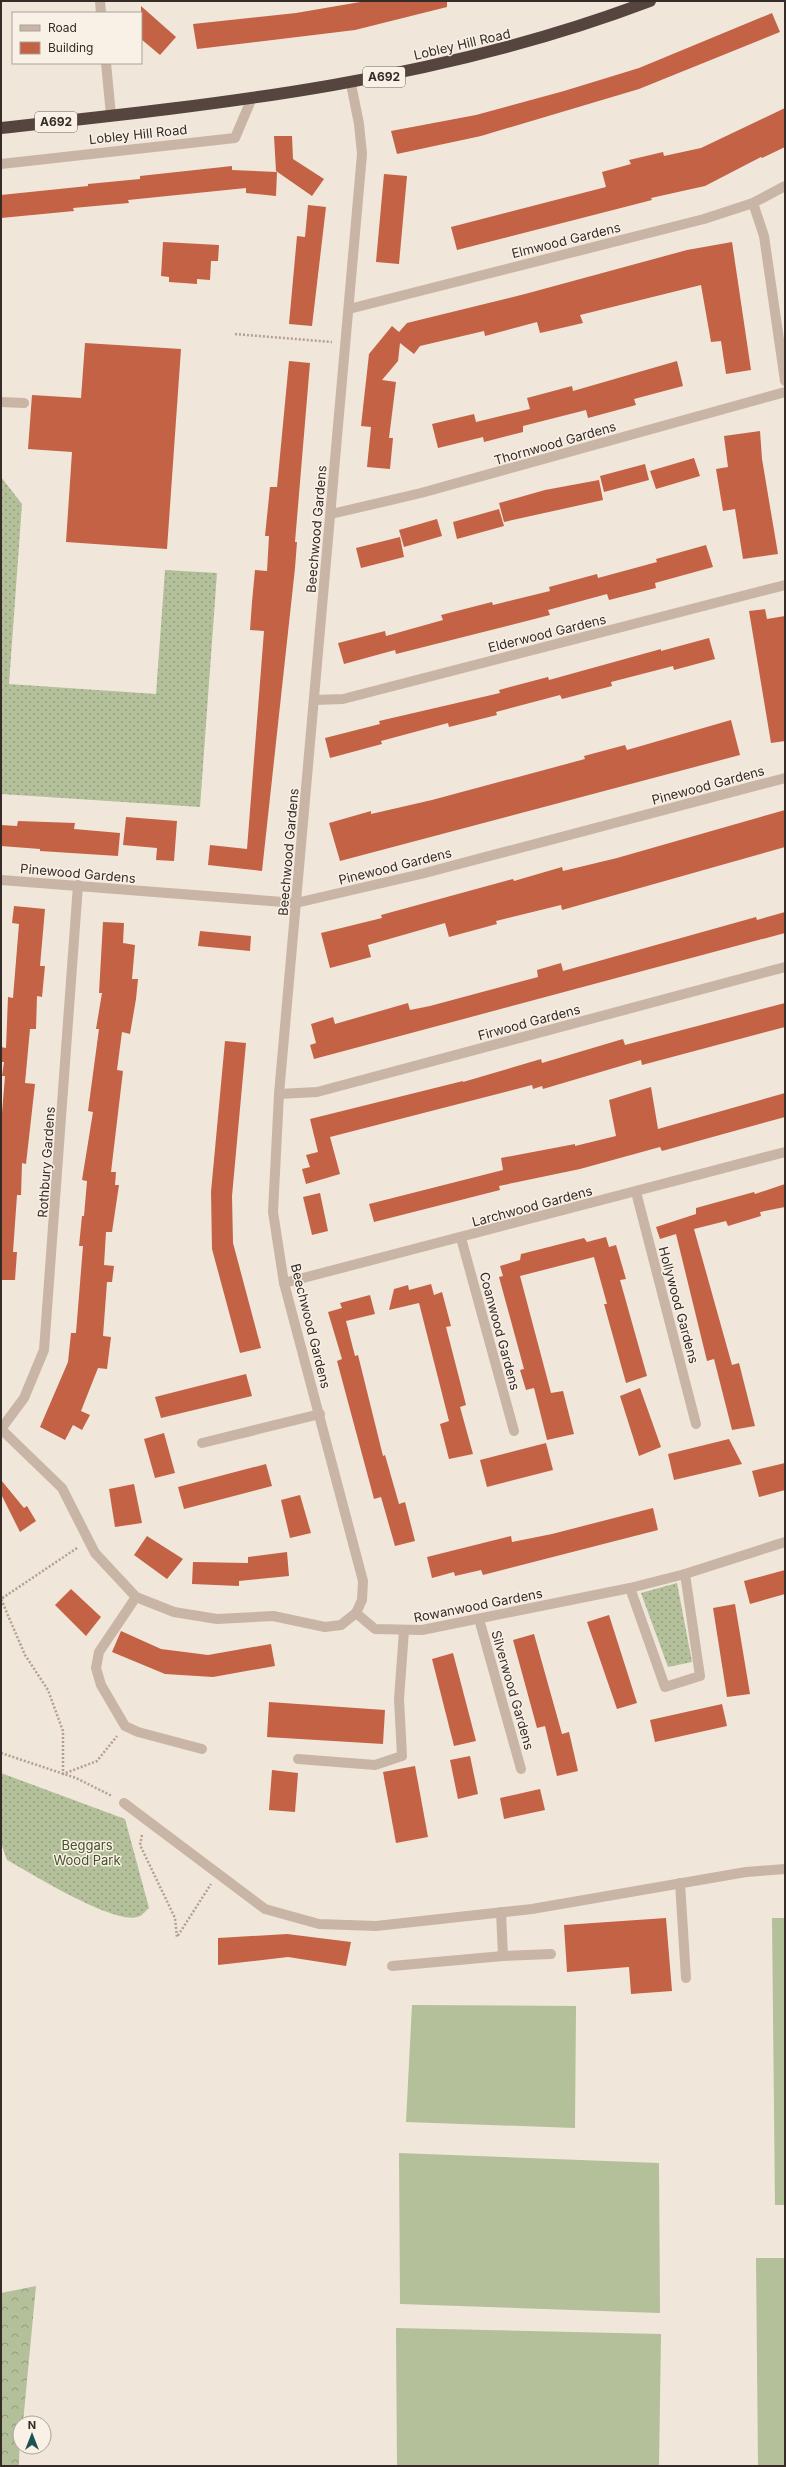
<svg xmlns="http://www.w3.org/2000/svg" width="786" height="2467" font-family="Inter,sans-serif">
	<defs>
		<pattern id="grass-dots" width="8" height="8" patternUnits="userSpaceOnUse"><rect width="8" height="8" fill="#b3c09a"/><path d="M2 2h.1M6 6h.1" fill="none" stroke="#929c7e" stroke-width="1.8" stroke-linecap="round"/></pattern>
		<pattern id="forest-crowns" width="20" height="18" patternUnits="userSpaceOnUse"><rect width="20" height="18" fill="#b3c09a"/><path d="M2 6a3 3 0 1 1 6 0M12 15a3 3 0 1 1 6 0" fill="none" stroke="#929c7e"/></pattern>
	</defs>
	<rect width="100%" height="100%" fill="#f1e6da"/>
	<g fill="url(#grass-dots)">
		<polygon points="1,477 22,504 9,684 156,694 165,570 217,573 200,807 1,794"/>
		<polygon points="677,1583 692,1662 668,1667 641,1593"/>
		<path d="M1 1773 125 1819 149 1908C146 1910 143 1915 140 1916 118 1928 29 1872 7 1860L1 1843Z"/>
	</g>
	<polygon fill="url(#forest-crowns)" points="36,2286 23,2423 20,2423 19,2466 1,2466 1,2293"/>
	<g fill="#b3c09a">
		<polygon points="772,1918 785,1918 785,2205 775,2205"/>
		<polygon points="412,2005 576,2006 575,2128 406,2122"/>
		<polygon points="399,2153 659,2163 660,2313 400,2304"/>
		<polygon points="756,2258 785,2258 785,2466 758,2466"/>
		<polygon points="396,2328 661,2334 659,2466 397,2466"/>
	</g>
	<g fill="#c46245">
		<polygon points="366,1 447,1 447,7 355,30 197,49 193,24 296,13"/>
		<polygon points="141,6 176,37 160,55 141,39"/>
		<polygon points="772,13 780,32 639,89 481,136 397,154 391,131 476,115 564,91 639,68"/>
		<polygon points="785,108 785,147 762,158 761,157 705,186 651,198 652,200 457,250 451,227 606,187 602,172 631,164 629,160 663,152 664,156 701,148"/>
		<polygon points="274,136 292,136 293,159 324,179 312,196 276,171"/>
		<polygon points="232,166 232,170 277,172 276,196 246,193 246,188 128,200 129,203 73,208 74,211 1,218 1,195 88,186 88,184 140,179 140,176"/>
		<polygon points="384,174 407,176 399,264 376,262"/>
		<polygon points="308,205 326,207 312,326 289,324 297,236 305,237"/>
		<polygon points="163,242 219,245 218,261 211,261 210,280 197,279 197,284 169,282 169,277 161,276"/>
		<polygon points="732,242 751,370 726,374 721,341 711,342 701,285 580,315 583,323 540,333 537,322 485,336 484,331 420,346 414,354 400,343 398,361 382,380 396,382 389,438 393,438 390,469 367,467 371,427 361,426 369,354 392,326 399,332 407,323 525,294 687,250"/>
		<polygon points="85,343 181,349 167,549 66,542 72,452 28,449 32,395 81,398"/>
		<polygon points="289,361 310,363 295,542 297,542 295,568 262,871 208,865 210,845 247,849 264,631 250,630 252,602 255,570 267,571 269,536 265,536 270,487 277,487"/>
		<polygon points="677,361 683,386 634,399 636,405 588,418 586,410 523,426 523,432 484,442 483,437 438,448 432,424 474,414 476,422 530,409 527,398 572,386 573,391"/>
		<polygon points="760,431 762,459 778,554 743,559 735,509 723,511 716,469 728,467 724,436"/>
		<polygon points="694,458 700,476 656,489 650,471"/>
		<polygon points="645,464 649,480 604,492 600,476"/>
		<polygon points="599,480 603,500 504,522 499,503 545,490"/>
		<polygon points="499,509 504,526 457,539 453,522"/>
		<polygon points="437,519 442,536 404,547 399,530"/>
		<polygon points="400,537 404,557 361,568 356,548"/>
		<polygon points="706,545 713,567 655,583 656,588 609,600 607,594 548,610 550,615 396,654 395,650 344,664 338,643 385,631 386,636 443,620 441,615 492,602 493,605 550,591 549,587 597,574 598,578 657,562 656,559"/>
		<polygon points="765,609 767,619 785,616 785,741 771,743 749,611"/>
		<polygon points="709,638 715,659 674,670 673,666 611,682 612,686 562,699 560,695 496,712 497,715 449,727 448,723 381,741 382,744 330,758 325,738 380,724 379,721 500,693 499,690 548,677 549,680 661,649 661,651"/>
		<polygon points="731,720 740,755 340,861 329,823 371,811 371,814 432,800 585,759 584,756 625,745 627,750"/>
		<polygon points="785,810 785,847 562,910 561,905 496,921 497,924 449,937 445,923 368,945 371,957 330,968 321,933 382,918 381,915 513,879 514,881 562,867 563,871 617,858"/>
		<polygon points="126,817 177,821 174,861 156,860 157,848 123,845"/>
		<polygon points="18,821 75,823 74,829 120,833 118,856 40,851 40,849 1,846 1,825 17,826"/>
		<polygon points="14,906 45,909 40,966 45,966 42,997 37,996 36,1029 30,1029 25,1083 35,1084 26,1164 22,1163 21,1195 17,1195 13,1252 17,1252 15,1280 1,1280 1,1125 5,1076 2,1076 4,1062 1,1062 1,1047 6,1048 8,997 13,998 19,924 12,923"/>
		<polygon points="785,912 785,933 314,1059 310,1045 316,1043 311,1024 333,1017 335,1024 408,1003 410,1010 430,1006 538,977 537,970 561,963 563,971 756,917 757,920"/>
		<polygon points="103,922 124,923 123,943 135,945 132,979 138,979 136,999 130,1034 122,1032 117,1070 123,1071 111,1172 116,1172 115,1185 119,1185 112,1232 106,1232 104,1265 114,1266 112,1282 107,1282 103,1336 111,1337 107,1369 98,1368 81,1411 90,1415 82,1430 73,1425 65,1440 40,1427 68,1362 71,1333 76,1333 83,1246 79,1246 82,1216 84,1216 87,1181 82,1180 93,1112 88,1111 99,1029 96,1029 102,993 99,993"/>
		<polygon points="200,931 251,936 250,951 198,946"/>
		<polygon points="785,1003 785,1027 642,1065 641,1060 543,1089 542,1086 533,1089 532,1085 330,1137 340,1174 306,1184 302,1169 310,1167 306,1155 318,1152 310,1119 463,1081 463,1082 541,1059 542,1063 623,1039 625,1045"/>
		<polygon points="225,1041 246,1043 232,1196 233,1243 261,1348 240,1353 212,1249 211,1192"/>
		<polygon points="651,1087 658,1129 785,1093 785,1117 662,1151 660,1147 580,1169 499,1186 500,1190 374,1222 369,1204 503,1170 501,1158 575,1144 575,1146 616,1136 609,1100"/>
		<polygon points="785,1184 785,1207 760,1212 761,1216 728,1226 726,1221 694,1229 732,1365 739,1363 755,1426 732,1430 714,1359 707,1361 676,1234 660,1239 656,1227 696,1214 696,1208 754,1192 755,1194"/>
		<polygon points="320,1193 328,1231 312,1235 303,1197"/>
		<polygon points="606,1237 609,1247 616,1245 626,1279 620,1280 647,1376 626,1383 604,1304 607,1304 594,1257 520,1276 551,1393 563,1391 574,1434 547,1440 534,1388 526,1390 520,1370 524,1369 499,1277 503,1276 500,1266 520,1260 521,1254 537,1250 584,1238 587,1242"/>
		<polygon points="431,1284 434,1295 442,1292 451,1326 446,1327 466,1405 460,1407 473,1454 449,1459 440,1424 449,1421 419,1303 389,1310 394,1289 408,1285 409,1290"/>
		<polygon points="370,1295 375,1314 346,1321 355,1356 358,1355 383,1456 385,1455 399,1504 405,1502 415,1541 395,1546 381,1497 374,1499 337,1361 342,1359 328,1312 342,1308 340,1303"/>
		<polygon points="246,1374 252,1396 161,1418 155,1397"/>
		<polygon points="640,1388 661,1447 639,1456 620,1396"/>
		<polygon points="164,1433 175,1473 155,1478 144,1439"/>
		<polygon points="729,1439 742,1464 674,1480 668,1454"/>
		<polygon points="546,1443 553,1470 487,1487 480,1460"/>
		<polygon points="785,1463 785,1490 759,1497 752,1471"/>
		<polygon points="266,1464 272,1486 184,1509 178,1487"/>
		<polygon points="1,1480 24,1508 27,1506 36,1521 20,1532 1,1494"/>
		<polygon points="134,1484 142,1523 115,1527 109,1489"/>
		<polygon points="300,1495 311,1533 290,1538 281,1500"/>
		<polygon points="653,1508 658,1530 483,1575 481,1570 455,1576 454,1572 432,1578 427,1557 511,1536 512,1542 552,1534"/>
		<polygon points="147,1536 183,1559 167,1579 134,1555"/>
		<polygon points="287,1552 289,1576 239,1581 239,1586 192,1584 193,1562 248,1563 248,1557"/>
		<polygon points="785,1570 785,1594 750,1604 744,1581"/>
		<polygon points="71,1589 101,1617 86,1636 55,1605"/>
		<polygon points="735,1604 750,1694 727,1697 713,1608"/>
		<polygon points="609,1615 637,1703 617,1709 587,1622"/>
		<polygon points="121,1631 161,1649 208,1655 271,1644 275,1666 213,1677 165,1674 112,1652"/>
		<polygon points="534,1634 562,1734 569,1732 578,1771 557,1776 545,1726 537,1728 513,1640"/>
		<polygon points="453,1653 476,1741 454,1746 432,1659"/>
		<polygon points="269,1702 385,1710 383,1744 267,1737"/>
		<polygon points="722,1704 727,1726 655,1742 650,1720"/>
		<polygon points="470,1756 478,1794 458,1799 450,1760"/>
		<polygon points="415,1766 428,1837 396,1843 383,1772"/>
		<polygon points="272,1770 298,1773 295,1812 269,1810"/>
		<polygon points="540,1789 545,1810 504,1819 500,1798"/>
		<polygon points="666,1918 672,1991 631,1994 629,1967 567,1972 564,1925"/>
		<polygon points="287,1934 351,1942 346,1966 288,1957 218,1965 218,1938"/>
	</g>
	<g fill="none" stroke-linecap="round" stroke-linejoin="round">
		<g stroke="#b49f90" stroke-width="2.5" stroke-dasharray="2 2" stroke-linecap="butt">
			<polyline points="235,334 332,342"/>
			<polyline points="77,1548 1,1599 25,1655 48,1690 63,1731 63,1774 97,1761 117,1736"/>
			<polyline points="1,1753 76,1778 112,1796"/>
			<polyline points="142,1835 140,1845 175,1918 177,1937 211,1884"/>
		</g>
		<g stroke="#c9b5a6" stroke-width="10">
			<polyline points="100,1 101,13"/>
			<polyline points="106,63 111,115"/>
			<polyline points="351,84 359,124 362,154 279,1094 273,1212 284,1283 363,1581 362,1600 356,1613"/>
			<polyline points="1,164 235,138 252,98"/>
			<polyline points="753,203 764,236 785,381"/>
			<polyline points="349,309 704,219 753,203 785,186"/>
			<polyline points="1,402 24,403"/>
			<polyline points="331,514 421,493 785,392"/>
			<polyline points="315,700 343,699 785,585"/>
			<polyline points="1,880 296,903 421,874 785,778"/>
			<polyline points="279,1094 317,1092 785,967"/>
			<polyline points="636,1192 696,1424"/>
			<polyline points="461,1238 514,1431"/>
			<polyline points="284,1283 785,1152"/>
			<polyline points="1,1429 62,1488 95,1553 136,1597 174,1612 217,1619 273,1616 325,1627 341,1625 356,1613 375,1629 422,1630 630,1588 685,1574 785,1542"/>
			<polyline points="1,1429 24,1398 44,1350 78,885"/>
			<polyline points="202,1443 320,1414"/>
			<polyline points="630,1588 665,1687 700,1676 685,1574"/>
			<polyline points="136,1597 99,1652 96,1668 101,1685 125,1726 138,1732 202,1749"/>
			<polyline points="479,1619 521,1769"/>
			<polyline points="298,1759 375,1765 402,1756 399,1699 404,1631"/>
			<polyline points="124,1803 265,1909 319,1924 376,1926 532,1909 746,1872 785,1869"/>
			<polyline points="680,1883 686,1978"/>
			<polyline points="501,1912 503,1956"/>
			<polyline points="392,1966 503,1956 551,1954"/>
		</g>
		<path stroke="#56453e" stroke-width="12" d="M1 128C223 104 440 81 650 1"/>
	</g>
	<g text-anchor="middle" stroke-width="3" stroke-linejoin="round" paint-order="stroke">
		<g fill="#f9f0e6" stroke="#706660" stroke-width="1">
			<rect x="363" y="67" width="42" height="20" rx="3"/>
			<rect x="35" y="112" width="42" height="20" rx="3"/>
		</g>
		<g font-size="12" font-weight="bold" fill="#352b27">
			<text x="384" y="81">A692</text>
			<text x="56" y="126">A692</text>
		</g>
		<g font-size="13" fill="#352b27" stroke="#f9f0e6">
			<text transform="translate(462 44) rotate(-13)" y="5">Lobley Hill Road</text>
			<text transform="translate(138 134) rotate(-6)" y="5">Lobley Hill Road</text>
			<text transform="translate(566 240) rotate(-14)" y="5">Elmwood Gardens</text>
			<text transform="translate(555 443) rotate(-16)" y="5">Thornwood Gardens</text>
			<text transform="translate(316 529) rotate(-85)" y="5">Beechwood Gardens</text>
			<text transform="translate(547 633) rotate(-14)" y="5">Elderwood Gardens</text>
			<text transform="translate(708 785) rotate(-15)" y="5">Pinewood Gardens</text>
			<text transform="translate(288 852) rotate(-85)" y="5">Beechwood Gardens</text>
			<text transform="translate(395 866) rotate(-14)" y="5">Pinewood Gardens</text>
			<text transform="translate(78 873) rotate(5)" y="5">Pinewood Gardens</text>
			<text transform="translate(529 1022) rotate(-15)" y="5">Firwood Gardens</text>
			<text transform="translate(46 1162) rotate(-86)" y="5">Rothbury Gardens</text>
			<text transform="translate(532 1206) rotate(-15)" y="5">Larchwood Gardens</text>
			<text transform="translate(679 1305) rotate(75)" y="5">Hollywood Gardens</text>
			<text transform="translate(311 1326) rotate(76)" y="5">Beechwood Gardens</text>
			<text transform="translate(500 1331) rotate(75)" y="5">Coanwood Gardens</text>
			<text transform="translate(478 1605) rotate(-11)" y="5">Rowanwood Gardens</text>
			<text transform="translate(513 1690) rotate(74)" y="5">Silverwood Gardens</text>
		</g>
		<g font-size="13" fill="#45532b" stroke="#f9f0e6">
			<text x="87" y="1850">Beggars<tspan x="87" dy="15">Wood Park</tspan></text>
		</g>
	</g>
	<rect width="786" height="2467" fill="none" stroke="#352b27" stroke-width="4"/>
	<rect x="12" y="12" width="130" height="52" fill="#f9f0e6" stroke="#aba19a"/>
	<rect x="20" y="25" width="20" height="6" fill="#c9b5a6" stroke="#aba19a"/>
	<text x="48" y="32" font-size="12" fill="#352b27">Road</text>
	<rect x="20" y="42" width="20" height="12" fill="#c46245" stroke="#aba19a"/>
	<text x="48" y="52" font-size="12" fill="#352b27">Building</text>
	<g transform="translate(32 2435)"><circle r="19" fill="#f9f0e6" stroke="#aba19a"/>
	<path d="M0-3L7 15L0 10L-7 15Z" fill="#1d5255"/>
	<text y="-6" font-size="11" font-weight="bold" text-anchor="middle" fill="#352b27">N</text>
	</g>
</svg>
